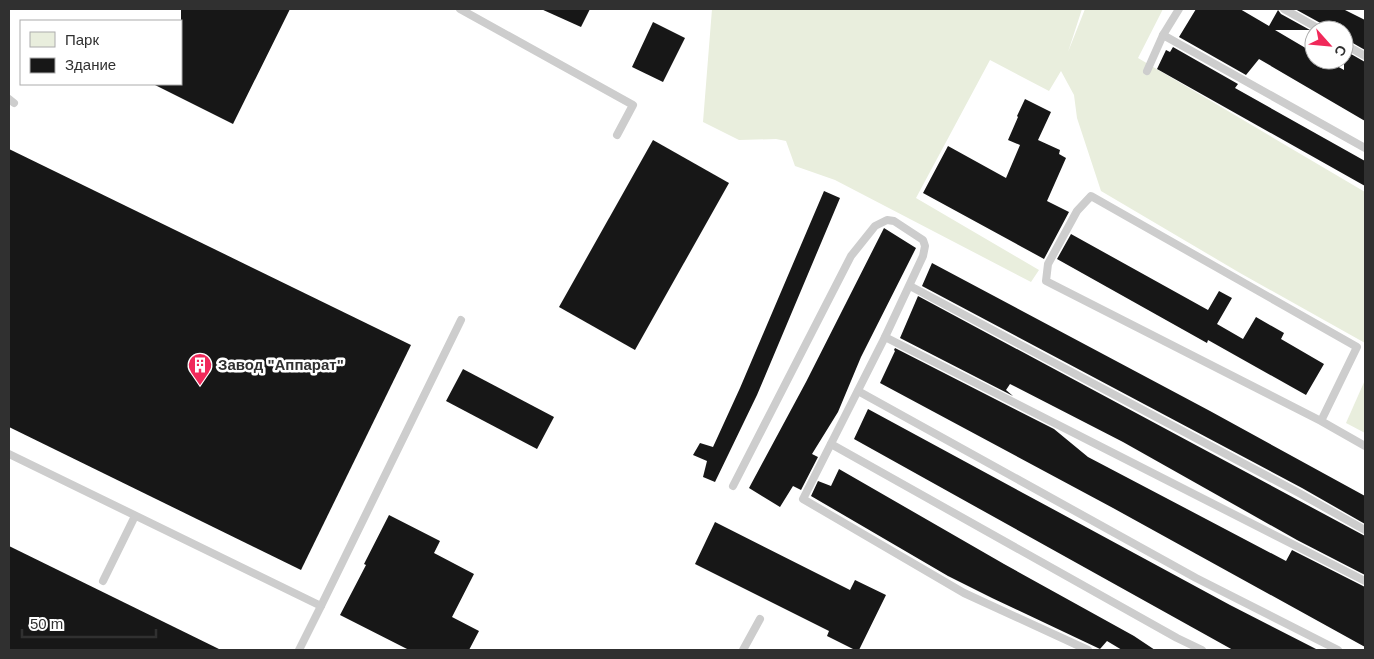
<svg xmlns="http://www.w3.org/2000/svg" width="1374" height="659" font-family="Arial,sans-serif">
	<rect width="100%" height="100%" fill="#fff"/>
	<g fill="#e9eedd">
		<polygon points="712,9 1082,9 1068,52 1085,9 1163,9 1138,58 1365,192 1365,343 1240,273 1101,191 1077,118 1074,95 1061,71 1049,91 990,60 916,198 1039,270 1031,282 835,180 795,166 786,141 776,139 739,140 703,122"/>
		<polygon points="1365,380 1365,433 1346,423"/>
	</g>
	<g fill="#171717">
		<polygon points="181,9 290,9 233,124 153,84 181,84"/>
		<polygon points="541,9 590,9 581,27"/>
		<polygon points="1196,9 1240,9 1269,26 1278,10 1281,14 1310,30 1275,30 1314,53 1314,60 1326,60 1344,70 1344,50 1365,62 1365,121 1259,59 1246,75 1179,37"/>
		<polygon points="1295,9 1343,9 1365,20 1365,50 1344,38 1344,30 1327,30 1324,25"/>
		<polygon points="653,22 685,38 663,82 632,67"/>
		<polygon points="1173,47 1238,84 1235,88 1365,161 1365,186 1157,69 1166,50 1170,52"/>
		<polygon points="1025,99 1051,112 1038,140 1060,150 1059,154 1066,158 1047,201 1069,212 1044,259 923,193 948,146 1006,178 1020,145 1008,140 1018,117 1017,116"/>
		<polygon points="653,140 729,183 635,350 559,307"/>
		<polygon points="9,149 411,345 301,570 9,427"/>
		<polygon points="824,191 840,198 757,395 715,482 703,477 707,461 693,455 700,443 713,447 740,388"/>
		<polygon points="884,228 916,248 861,357 838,412 812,454 818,457 801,490 793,486 780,507 749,488 806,382"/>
		<polygon points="1071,234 1208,310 1219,291 1232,298 1217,324 1243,339 1256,317 1284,333 1281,339 1324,364 1306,395 1208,340 1207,343 1057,259"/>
		<polygon points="932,263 1210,411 1365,496 1365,524 1302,488 922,286"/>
		<polygon points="918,296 1365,536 1365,575 1297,540 1123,442 1010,384 1006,390 1013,396 900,338"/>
		<polygon points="895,348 1054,429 1088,457 1286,561 1292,550 1365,587 1365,647 1113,508 880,383 895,351 894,350"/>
		<polygon points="463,369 554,417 537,449 446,401"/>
		<polygon points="868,409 1230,605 1318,650 1233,650 854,439"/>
		<polygon points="839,469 1004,564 1134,636 1155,650 1122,650 1107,641 1100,649 992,598 948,576 811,496 818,481 831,486"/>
		<polygon points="389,515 440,541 434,553 474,574 452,617 479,631 469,650 409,650 340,615 366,565 364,564"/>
		<polygon points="715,522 850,590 855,580 886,595 859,650 855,650 827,636 829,631 695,564"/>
		<polygon points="9,546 221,650 9,650"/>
	</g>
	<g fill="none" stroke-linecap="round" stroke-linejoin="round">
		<g stroke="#cdcdcd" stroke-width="8">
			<polyline points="460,9 633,105 617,135"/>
			<polyline points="1284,9 1321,30"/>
			<polyline points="1163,35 1365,148"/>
			<polyline points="1344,44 1365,56"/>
			<polyline points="1147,71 1163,35 1179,9"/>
			<polyline points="9,99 14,103"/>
			<polyline points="910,286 1299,493 1365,530"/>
			<polyline points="885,337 1365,581"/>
			<polyline points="858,391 1196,578 1338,650"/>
			<polyline points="1321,421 1357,347 1091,196 1077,211 1048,264 1046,281 1321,421 1365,446"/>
			<polyline points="831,444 1177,638 1202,650"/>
			<polyline points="9,454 321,606 461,320"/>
			<polyline points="733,486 851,256 875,226 887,220 894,221 923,240 925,246 923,256 885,337 803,499 964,593 1088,650"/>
			<polyline points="103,581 135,516"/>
			<polyline points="299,650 321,606"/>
			<polyline points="743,650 760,619"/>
		</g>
	</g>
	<defs>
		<g id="building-pin" transform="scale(1.25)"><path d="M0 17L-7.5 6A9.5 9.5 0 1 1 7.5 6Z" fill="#f0295a" stroke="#fff"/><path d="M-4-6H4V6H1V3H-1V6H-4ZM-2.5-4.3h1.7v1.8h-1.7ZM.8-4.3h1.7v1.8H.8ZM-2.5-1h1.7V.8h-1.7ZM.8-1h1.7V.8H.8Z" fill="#fff"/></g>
	</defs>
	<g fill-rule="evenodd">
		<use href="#building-pin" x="200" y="365"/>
	</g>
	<g text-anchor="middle" stroke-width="5" stroke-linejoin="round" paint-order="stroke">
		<g font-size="15" font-weight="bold" fill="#303030" stroke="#fff" text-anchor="start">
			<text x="218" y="370">Завод "Аппарат"</text>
		</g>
	</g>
	<rect width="1374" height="659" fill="none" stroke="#303030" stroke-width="20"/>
	<rect x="20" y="20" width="162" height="65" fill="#ffffff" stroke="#acacac"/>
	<rect x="30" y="32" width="25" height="15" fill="#e9eedd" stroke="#acacac"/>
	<text x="65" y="45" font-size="15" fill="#303030">Парк</text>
	<rect x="30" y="58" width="25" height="15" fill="#171717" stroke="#acacac"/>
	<text x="65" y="70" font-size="15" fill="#303030">Здание</text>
	<g transform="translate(1329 45) rotate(117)"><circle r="24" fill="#ffffff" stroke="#acacac"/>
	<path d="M0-4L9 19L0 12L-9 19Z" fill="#f0295a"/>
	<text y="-8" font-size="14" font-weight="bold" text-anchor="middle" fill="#303030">С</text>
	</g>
	<path d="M22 629v8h134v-8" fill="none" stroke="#303030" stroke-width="2.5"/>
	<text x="30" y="629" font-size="15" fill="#303030" stroke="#ffffff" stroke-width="4" paint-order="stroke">50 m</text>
</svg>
